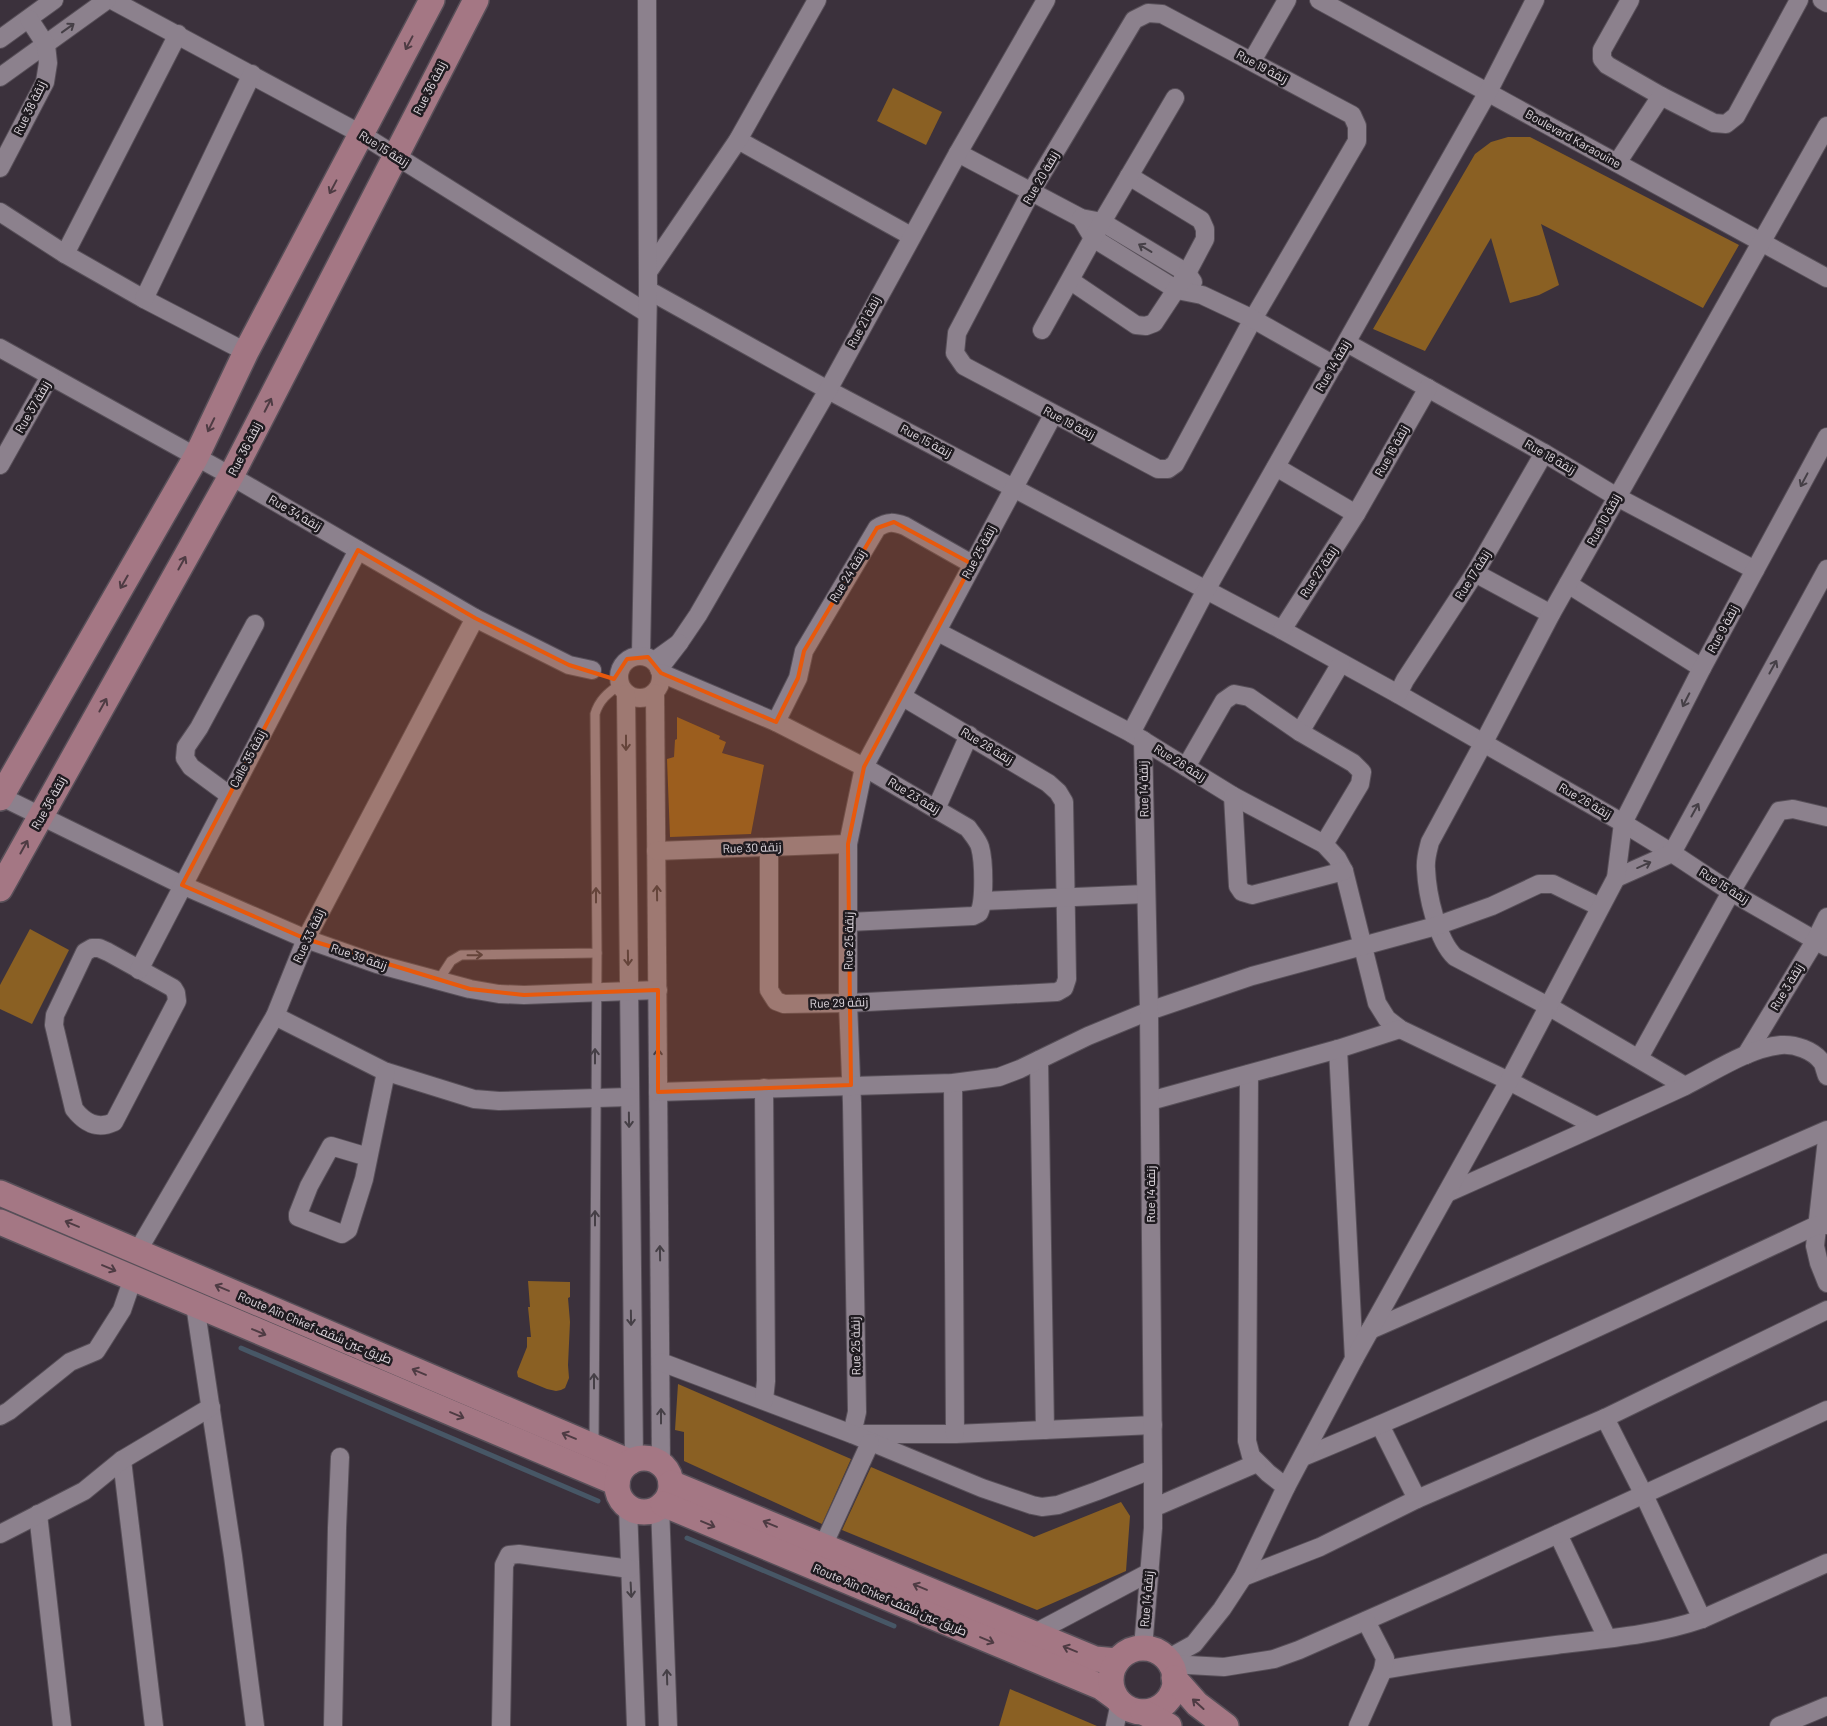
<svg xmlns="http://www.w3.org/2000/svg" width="1827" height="1726" font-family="Barlow,Cairo,sans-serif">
	<rect width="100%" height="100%" fill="#3b313c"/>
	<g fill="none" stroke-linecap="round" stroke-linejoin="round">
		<g stroke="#475766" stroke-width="5">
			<polyline points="241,1348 598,1501"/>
			<polyline points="687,1538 894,1626"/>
		</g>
	</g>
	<g fill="#8a6023">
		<polygon points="893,88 942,112 926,145 877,121"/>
		<polygon points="1508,137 1530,137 1739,245 1703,308 1541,224 1559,285 1539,295 1510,303 1491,238 1425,351 1373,329 1475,154 1491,142"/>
		<polygon points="677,717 720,736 719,739 726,742 722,753 764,765 751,834 670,837 667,759 674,757 675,740 677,739"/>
		<polygon points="30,929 69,950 32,1024 0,1009 0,985"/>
		<polygon points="528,1281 570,1282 570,1297 568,1298 570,1322 568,1365 569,1378 565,1388 561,1390 556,1391 547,1389 518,1377 517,1372 527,1347 527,1337 531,1337 528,1307 530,1307"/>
		<polygon points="678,1384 851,1459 822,1524 684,1461 684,1432 675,1430"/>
		<polygon points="871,1467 1034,1537 1121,1502 1130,1516 1126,1571 1037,1610 842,1530"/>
		<polygon points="1010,1689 1097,1726 999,1726"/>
	</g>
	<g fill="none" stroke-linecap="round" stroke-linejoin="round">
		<g stroke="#574f58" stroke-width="11">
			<g id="lane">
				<path d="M438 981 451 961 461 955 597 953 595 714C599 700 608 693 619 685"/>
				<polyline points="594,1444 597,953"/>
			</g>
		</g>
		<g stroke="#574f58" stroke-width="20">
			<g id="street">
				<polyline points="112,0 361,134 647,313"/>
				<polyline points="1319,0 1827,278"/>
				<polyline points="1630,0 1602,50 1602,59 1607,65 1661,96 1714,123 1726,124 1736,116 1799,0"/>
				<polyline points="1822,0 1827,3"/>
				<polygon points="1148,13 1162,14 1352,115 1357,126 1357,141 1253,319 1175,464 1168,469 1158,469 964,366 955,353 957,333 1031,192 1134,20"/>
				<polyline points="0,39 54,0"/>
				<polyline points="1252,61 1287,0"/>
				<polyline points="0,77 107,0"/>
				<polyline points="738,140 911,236"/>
				<polyline points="958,153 1081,218 1102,222 1187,273 1193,282"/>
				<polyline points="1617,163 1661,96"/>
				<polyline points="0,168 45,82 48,63 46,45 29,19"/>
				<polyline points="0,212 65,254 144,299 246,352"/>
				<polyline points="1081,218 1093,238 1177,290 1202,295 1253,319 1334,365"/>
				<polyline points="65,254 178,34"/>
				<polyline points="648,272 738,140 817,0"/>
				<polyline points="1071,281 1136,325 1146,326 1154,323 1187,273 1205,239 1205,229 1201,220 1129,176"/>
				<polyline points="648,290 828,390 1282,630 1398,694 1623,823 1672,853 1731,892 1827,947"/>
				<polyline points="144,299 252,74"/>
				<polyline points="1042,330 1102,222 1175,98"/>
				<polyline points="1347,343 1544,453 1617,497 1755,570"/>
				<polyline points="0,348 231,476 475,618 569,665 592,670"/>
				<polyline points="1053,415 864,767 848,844 848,1003 852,1103 857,1412 852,1434 955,1434 1153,1425"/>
				<polyline points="0,465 50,376"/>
				<polyline points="1276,467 1356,514"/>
				<polyline points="1475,573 1551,614"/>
				<polyline points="1568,584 1702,668"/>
				<polyline points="1282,630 1356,514 1428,388"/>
				<polyline points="938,632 1131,733 1233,796 1324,844 1337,858 1344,871 1377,1003 1387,1019 1400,1029 1509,1081 1596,1126"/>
				<polyline points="679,643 698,615 828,390 958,153 1046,0"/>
				<polyline points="641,655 648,290 647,0"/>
				<circle cx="640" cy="677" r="21"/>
				<polyline points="654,661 679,643 659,669"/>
				<path d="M661 673 776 722 864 767 968 828C972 834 978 840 980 847 984 861 985 901 979 913L973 916 849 922"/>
				<polyline points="655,693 661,1465"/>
				<polyline points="626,694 634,1460"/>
				<polyline points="1398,694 1405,680 1475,573 1544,453"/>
				<path d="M776 722 798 678 804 651 877 528C888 521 894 522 905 526L972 564"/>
				<polyline points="1300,732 1341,663"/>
				<polyline points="1131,733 1206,590 1488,92 1535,0"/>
				<polyline points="1186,767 1224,701 1234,694 1249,697 1300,732 1353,763 1362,772 1360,784 1324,844"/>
				<polyline points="229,795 191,767 185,758 186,747 199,728 255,624"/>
				<polyline points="0,796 182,885 306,939 377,964 470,989 499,994 524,995 658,990"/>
				<polyline points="1233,796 1238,886 1242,892 1252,895 1344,871"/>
				<polyline points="936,809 969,735"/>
				<polyline points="769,848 769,990 776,1001 784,1004 848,1003 1057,992 1064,988 1067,979 1064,802 1058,792 1048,783 903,697"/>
				<polyline points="656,851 848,844"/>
				<polyline points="1616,878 1672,853 1827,569"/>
				<polyline points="983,901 1146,894"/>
				<path d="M92 948H99L108 952 173 988 176 993 177 1001 114 1122C97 1130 84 1122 74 1109L54 1025 55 1015 85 952Z"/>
				<polyline points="139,970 358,550"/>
				<polyline points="275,1016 384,1071 474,1099 499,1101 629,1097"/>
				<polyline points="1338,1049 1354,1359"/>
				<polyline points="1746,1055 1815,941 1827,917"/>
				<polyline points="1639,1058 1731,892 1779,811 1793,809 1827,817"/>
				<polyline points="1039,1060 1045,1430"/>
				<polyline points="1249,1074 1247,1441 1251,1456 1268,1473 1286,1487"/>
				<polyline points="953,1083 955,1434"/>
				<path d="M1685 1086 1548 1006 1455 957C1437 940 1427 894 1426 869 1425 859 1428 850 1430 842L1484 742 1551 614 1827 126"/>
				<polyline points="658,1092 953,1083 999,1077 1020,1069 1088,1036 1149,1011 1252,976 1436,926 1492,906 1539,884 1553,884 1600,907"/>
				<polyline points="1150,1101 1338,1049 1400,1029"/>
				<polyline points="1827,1139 1815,1246 1819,1263 1827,1283"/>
				<polyline points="368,1157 331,1146 309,1186 298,1214 298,1217 342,1234 348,1230 364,1179 386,1072"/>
				<path d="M1447 1193C1526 1158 1605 1123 1683 1087 1712 1073 1748 1048 1781 1045 1795 1044 1813 1050 1822 1062 1824 1065 1825 1071 1827 1076"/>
				<polyline points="137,1252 275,1016 306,939 475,618"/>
				<polyline points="195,1305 233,1556 255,1726"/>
				<polyline points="1370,1330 1827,1130"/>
				<polyline points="661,1362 852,1434 982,1488 1032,1505 1042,1507 1058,1505 1097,1491 1153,1469"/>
				<polyline points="764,1400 766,1381 764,1088"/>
				<polyline points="0,1416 9,1411 70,1362 96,1351 122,1310 133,1278"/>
				<polyline points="1605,1418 1644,1495 1702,1619"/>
				<polyline points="1380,1425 1417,1499"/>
				<path d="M1303 1457C1477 1385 1647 1305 1817 1225H1827"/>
				<polyline points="122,1460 154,1726"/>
				<polyline points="660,1506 668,1726"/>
				<polyline points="628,1507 636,1726"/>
				<polyline points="1153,1508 1257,1463"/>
				<polyline points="38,1514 62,1726"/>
				<polyline points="0,1534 84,1491 122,1460 211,1407"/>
				<polyline points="1558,1534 1607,1638"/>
				<polyline points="823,1546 870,1443"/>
				<polyline points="1243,1577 1320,1547 1417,1499 1605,1418 1827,1310"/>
				<polyline points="1033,1634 1150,1572"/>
				<polyline points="1143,1648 1153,1528 1153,1469 1149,1011 1143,740"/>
				<polyline points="1167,1659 1194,1644 1222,1609 1243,1577 1286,1487 1354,1359 1509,1081 1616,878 1623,823 1702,668 1827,437"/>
				<polyline points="1170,1664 1224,1667 1274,1659 1299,1650 1449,1584 1827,1410"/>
				<path d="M1383 1670C1440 1660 1498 1652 1556 1645 1605 1639 1656 1635 1702 1619L1827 1563"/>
				<polyline points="333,1726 337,1528 340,1457"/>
				<polyline points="501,1726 504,1565 509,1555 519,1554 630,1569"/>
				<polyline points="1115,1726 1120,1702"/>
				<polyline points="1358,1726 1383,1670 1385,1658 1366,1621"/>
				<polyline points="1779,1726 1827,1706"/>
			</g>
		</g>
		<g stroke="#574f58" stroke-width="28">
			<g id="secondary">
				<polyline points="0,798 196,457 246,352 432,0"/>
				<polyline points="0,889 231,476 476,0"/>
				<polyline points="0,1193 630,1462"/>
				<polyline points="0,1222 617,1483"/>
				<circle cx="644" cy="1485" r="27"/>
				<polyline points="671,1483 1095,1659 1117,1661"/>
				<polyline points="663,1504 1101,1687 1116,1698"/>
				<circle cx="1143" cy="1680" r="32"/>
				<polyline points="1174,1678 1197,1704 1226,1726"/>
				<polyline points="1143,1712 1169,1726"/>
			</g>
		</g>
		<use href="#lane" stroke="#8c818d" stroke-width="9"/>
		<use href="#street" stroke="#8c818d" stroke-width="18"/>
		<use href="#secondary" stroke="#a47784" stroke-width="25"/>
	</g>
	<defs><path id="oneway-shaft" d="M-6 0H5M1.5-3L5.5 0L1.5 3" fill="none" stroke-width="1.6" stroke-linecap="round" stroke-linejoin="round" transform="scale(1.25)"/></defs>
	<g stroke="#453f46">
		<use href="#oneway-shaft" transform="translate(68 28) rotate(-36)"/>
		<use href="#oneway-shaft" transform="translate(1145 248) rotate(-149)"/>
		<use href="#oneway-shaft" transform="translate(1804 480) rotate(118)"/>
		<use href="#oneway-shaft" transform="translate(1773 667) rotate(-61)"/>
		<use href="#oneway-shaft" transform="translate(1686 700) rotate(117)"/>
		<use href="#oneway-shaft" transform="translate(626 743) rotate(90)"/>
		<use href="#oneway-shaft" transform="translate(1695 810) rotate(-61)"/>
		<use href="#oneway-shaft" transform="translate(1644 865) rotate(-24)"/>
		<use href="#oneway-shaft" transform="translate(657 893) rotate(-91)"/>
		<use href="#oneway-shaft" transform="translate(596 895) rotate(-90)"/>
		<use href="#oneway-shaft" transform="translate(475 955) rotate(-1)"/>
		<use href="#oneway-shaft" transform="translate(628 958) rotate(89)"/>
		<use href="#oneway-shaft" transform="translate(595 1056) rotate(-90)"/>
		<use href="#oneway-shaft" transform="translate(658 1056) rotate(-90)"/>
		<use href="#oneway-shaft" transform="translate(629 1120) rotate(89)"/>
		<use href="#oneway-shaft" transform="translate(595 1218) rotate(-90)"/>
		<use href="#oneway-shaft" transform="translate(660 1253) rotate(-91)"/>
		<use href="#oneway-shaft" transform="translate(631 1318) rotate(89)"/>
		<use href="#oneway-shaft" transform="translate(594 1381) rotate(-90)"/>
		<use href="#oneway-shaft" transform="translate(661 1416) rotate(-90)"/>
		<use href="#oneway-shaft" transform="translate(631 1590) rotate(87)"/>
		<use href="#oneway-shaft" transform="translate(667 1677) rotate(-92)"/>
	</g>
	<g stroke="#4e3b43">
		<use href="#oneway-shaft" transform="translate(409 43) rotate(118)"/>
		<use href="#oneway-shaft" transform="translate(333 187) rotate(118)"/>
		<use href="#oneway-shaft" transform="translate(268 405) rotate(-63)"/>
		<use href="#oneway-shaft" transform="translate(211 425) rotate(116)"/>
		<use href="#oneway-shaft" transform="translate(182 563) rotate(-61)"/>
		<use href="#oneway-shaft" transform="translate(124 582) rotate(120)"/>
		<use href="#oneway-shaft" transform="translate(103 705) rotate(-61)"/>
		<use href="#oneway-shaft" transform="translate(24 847) rotate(-61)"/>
		<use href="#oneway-shaft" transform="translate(72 1224) rotate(-157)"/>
		<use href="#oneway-shaft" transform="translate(109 1268) rotate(23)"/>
		<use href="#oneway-shaft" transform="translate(222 1288) rotate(-157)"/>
		<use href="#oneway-shaft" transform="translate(259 1332) rotate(23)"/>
		<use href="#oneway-shaft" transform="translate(419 1372) rotate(-157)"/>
		<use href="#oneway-shaft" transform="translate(457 1415) rotate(23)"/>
		<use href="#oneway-shaft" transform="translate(569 1436) rotate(-157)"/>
		<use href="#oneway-shaft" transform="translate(708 1524) rotate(23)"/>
		<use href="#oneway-shaft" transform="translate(770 1524) rotate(-157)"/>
		<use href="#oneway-shaft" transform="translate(920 1587) rotate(-157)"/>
		<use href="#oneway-shaft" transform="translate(987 1640) rotate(23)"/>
		<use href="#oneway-shaft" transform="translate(1070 1649) rotate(-158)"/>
		<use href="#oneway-shaft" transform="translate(1198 1704) rotate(-138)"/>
	</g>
	<path fill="#e8590c" fill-opacity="0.2" stroke="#e8590c" stroke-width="4" stroke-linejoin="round" d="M894 522 972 564 864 767 848 844 851 1085 658 1092V990L524 995 470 989 306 939 182 885 358 550 475 618 569 665 614 679 627 659 648 657 661 673 776 722 798 678 804 651 877 528Z"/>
	<g text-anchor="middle" stroke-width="5" stroke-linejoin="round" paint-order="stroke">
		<g font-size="12" fill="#e0d9e0" stroke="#1f1b20">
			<text transform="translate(1262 67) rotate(28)" y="4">Rue 19 زنقة</text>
			<text transform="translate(430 88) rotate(-63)" y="4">Rue 36 زنقة</text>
			<text transform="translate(30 108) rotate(-64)" y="4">Rue 38 زنقة</text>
			<text transform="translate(1573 139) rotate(29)" y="4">Boulevard Karaouine</text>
			<text transform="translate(384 149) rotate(32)" y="4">Rue 15 زنقة</text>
			<text transform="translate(1041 178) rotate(-60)" y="4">Rue 20 زنقة</text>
			<text transform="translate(864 322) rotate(-62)" y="4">Rue 21 زنقة</text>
			<text transform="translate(1333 366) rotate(-60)" y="4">Rue 14 زنقة</text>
			<text transform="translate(33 407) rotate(-60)" y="4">Rue 37 زنقة</text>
			<text transform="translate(1069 423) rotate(28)" y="4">Rue 19 زنقة</text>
			<text transform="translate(926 441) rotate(28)" y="4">Rue 15 زنقة</text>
			<text transform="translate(245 449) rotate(-63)" y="4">Rue 36 زنقة</text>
			<text transform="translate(1392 451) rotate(-61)" y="4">Rue 16 زنقة</text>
			<text transform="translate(1550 457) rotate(30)" y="4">Rue 18 زنقة</text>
			<text transform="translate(295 513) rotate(30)" y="4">Rue 34 زنقة</text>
			<text transform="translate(1604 520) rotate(-61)" y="4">Rue 10 زنقة</text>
			<text transform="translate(979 552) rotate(-62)" y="4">Rue 25 زنقة</text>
			<text transform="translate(1319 572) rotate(-57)" y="4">Rue 27 زنقة</text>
			<text transform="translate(1473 575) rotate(-58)" y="4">Rue 17 زنقة</text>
			<text transform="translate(848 576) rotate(-59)" y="4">Rue 24 زنقة</text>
			<text transform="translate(1723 629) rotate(-62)" y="4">Rue 9 زنقة</text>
			<text transform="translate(987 746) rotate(31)" y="4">Rue 28 زنقة</text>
			<text transform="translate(248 759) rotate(-62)" y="4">Calle 35 زنقة</text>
			<text transform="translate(1180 763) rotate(32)" y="4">Rue 26 زنقة</text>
			<text transform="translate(1144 789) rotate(-91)" y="4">Rue 14 زنقة</text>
			<text transform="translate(914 796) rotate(31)" y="4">Rue 23 زنقة</text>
			<text transform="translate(1585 801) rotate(30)" y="4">Rue 26 زنقة</text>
			<text transform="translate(49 803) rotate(-61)" y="4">Rue 36 زنقة</text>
			<text transform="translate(752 848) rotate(-2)" y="4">Rue 30 زنقة</text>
			<text transform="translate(1724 886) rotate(32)" y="4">Rue 15 زنقة</text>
			<text transform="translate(309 936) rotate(-65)" y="4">Rue 33 زنقة</text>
			<text transform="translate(849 941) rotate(-89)" y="4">Rue 25 زنقة</text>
			<text transform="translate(359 957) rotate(19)" y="4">Rue 39 زنقة</text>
			<text transform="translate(1787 987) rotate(-59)" y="4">Rue 3 زنقة</text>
			<text transform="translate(839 1003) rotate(-2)" y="4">Rue 29 زنقة</text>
			<text transform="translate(1151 1194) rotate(-90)" y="4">Rue 14 زنقة</text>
			<text transform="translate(315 1328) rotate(23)" y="4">Route Aïn Chkef طريق عين شقف</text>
			<text transform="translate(856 1346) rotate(-91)" y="4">Rue 25 زنقة</text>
			<text transform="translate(1147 1599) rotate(-85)" y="4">Rue 14 زنقة</text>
			<text transform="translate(890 1600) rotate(23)" y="4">Route Aïn Chkef طريق عين شقف</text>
		</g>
	</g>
</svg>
